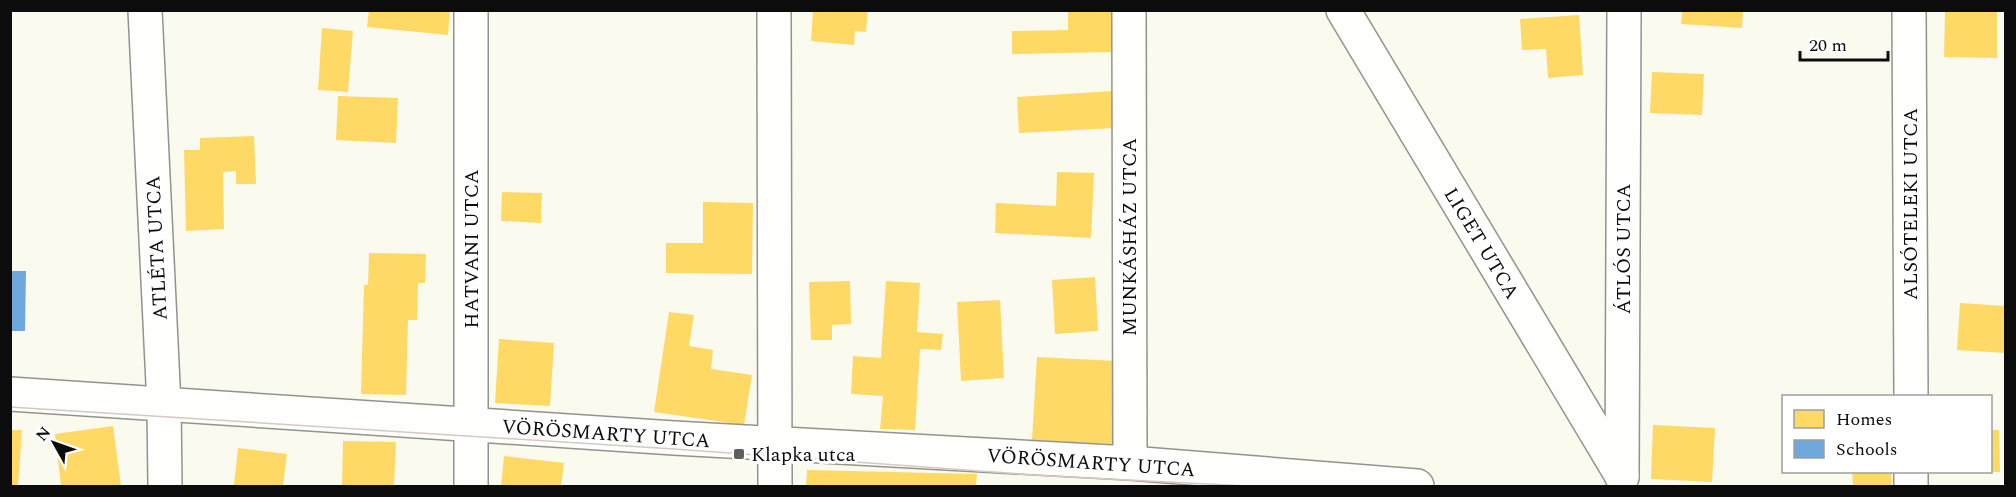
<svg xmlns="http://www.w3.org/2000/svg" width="2016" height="497" font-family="Spectral,serif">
	<rect width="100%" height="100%" fill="#fafaef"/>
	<g fill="#ffd966">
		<polygon points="369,10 450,10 448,35 367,27"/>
		<polygon points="813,10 868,10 866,32 855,31 854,45 811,41"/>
		<polygon points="1068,10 1115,10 1115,52 1012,54 1012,31 1068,30"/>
		<polygon points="1682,10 1743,10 1742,28 1681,24"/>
		<polygon points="1945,10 1997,10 1997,58 1944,57"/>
		<polygon points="1579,15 1583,75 1548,78 1546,49 1522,50 1520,19"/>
		<polygon points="322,28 353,31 348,92 318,90"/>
		<polygon points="1652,72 1704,74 1702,115 1650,113"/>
		<polygon points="1113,91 1115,128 1019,133 1017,97"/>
		<polygon points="338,96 398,98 396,143 336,140"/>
		<polygon points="254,136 256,184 236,184 236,171 223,172 224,229 186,231 184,150 200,150 200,138"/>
		<polygon points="1057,172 1094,173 1091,238 995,233 996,203 1056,206"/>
		<polygon points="502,192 542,193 541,223 501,221"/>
		<polygon points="703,202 753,203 752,274 666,273 666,243 703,243"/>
		<polygon points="369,253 426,254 425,283 418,283 417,320 408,320 406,395 361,394 364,285 368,285"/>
		<polygon points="1095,277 1098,331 1055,334 1052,280"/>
		<polygon points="850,281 851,324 832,325 832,340 811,340 809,282"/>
		<polygon points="886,281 920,283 917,332 943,334 941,350 920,349 915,430 880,429 883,396 851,394 853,356 881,358"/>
		<polygon points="1000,300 1004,378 961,381 957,302"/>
		<polygon points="1960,303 2006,306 2006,353 1957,350"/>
		<polygon points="669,312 694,315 689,346 713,350 711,369 752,375 744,425 654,412"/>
		<polygon points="499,339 554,343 550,406 495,403"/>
		<polygon points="1037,357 1117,361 1113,444 1032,440"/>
		<polygon points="1653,425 1715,428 1712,482 1651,479"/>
		<polygon points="113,426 121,486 61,486 55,434"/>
		<polygon points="10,430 22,430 18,486 10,486"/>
		<polygon points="1990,430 1999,430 2000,472 1990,472"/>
		<polygon points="343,441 396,442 394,486 342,485"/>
		<polygon points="238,448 287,454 283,486 234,485"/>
		<polygon points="504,456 564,463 561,486 501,486"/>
		<polygon points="807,470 977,474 976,486 806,486"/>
		<polygon points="1852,472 1891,472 1892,486 1853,486"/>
	</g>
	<polygon fill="#6fa8dc" points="10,271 26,271 25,331 10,331"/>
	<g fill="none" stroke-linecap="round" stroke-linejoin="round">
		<g stroke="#93938e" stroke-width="36">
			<g id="minor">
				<polyline points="145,10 164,405 165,486"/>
				<polyline points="774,10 775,486"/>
				<polyline points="1129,10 1130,463"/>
				<polyline points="1343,10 1622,476"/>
				<polyline points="1909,10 1911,396"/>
				<polyline points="10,394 674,438 1130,463 1417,486"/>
				<polyline points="1911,472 1911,486"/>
				<polyline points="1622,477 1624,10"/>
				<polyline points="471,486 471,10"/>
			</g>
		</g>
		<use href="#minor" stroke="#fefefd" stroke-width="33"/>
		<polyline stroke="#d7c8c3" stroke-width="1.5" points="10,407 674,449 1048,476 1247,486"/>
	</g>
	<rect fill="#5f5f5b" stroke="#fff" stroke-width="2" x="733" y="448" width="12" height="12" rx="3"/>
	<g text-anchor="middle" stroke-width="6" stroke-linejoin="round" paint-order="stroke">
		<g font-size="20" fill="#0c0c0c" stroke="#fff">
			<text transform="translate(1910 204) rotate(-90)" y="7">ALSÓTELEKI UTCA</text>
			<text transform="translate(1129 237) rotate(-90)" y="7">MUNKÁSHÁZ UTCA</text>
			<text transform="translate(1482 243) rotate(59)" y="7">LIGET UTCA</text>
			<text transform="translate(156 248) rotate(-93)" y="7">ATLÉTA UTCA</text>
			<text transform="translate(471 249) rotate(-90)" y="7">HATVANI UTCA</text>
			<text transform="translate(1623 249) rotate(-90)" y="7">ÁTLÓS UTCA</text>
			<text transform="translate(606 433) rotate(4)" y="7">VÖRÖSMARTY UTCA</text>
			<text transform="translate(1091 462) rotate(4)" y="7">VÖRÖSMARTY UTCA</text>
		</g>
		<g font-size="20" fill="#0c0c0c" stroke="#fff" text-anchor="start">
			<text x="751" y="461">Klapka utca</text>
		</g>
	</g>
	<rect width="2016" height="497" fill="none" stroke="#0c0c0c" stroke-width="24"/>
	<rect x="1782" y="395" width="210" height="78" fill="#ffffff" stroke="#9e9e9e" stroke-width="1.5"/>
	<rect x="1794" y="410" width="30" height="18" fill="#ffd966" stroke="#9e9e9e" stroke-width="1.5"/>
	<text x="1836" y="425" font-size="18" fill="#0c0c0c">Homes</text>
	<rect x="1794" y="440" width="30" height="18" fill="#6fa8dc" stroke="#9e9e9e" stroke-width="1.5"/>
	<text x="1836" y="455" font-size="18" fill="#0c0c0c">Schools</text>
	<g transform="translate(54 443) rotate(310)" stroke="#ffffff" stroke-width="4.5" paint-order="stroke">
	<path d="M0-4.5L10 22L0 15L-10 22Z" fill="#0c0c0c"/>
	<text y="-9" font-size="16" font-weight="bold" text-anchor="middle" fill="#0c0c0c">N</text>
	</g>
	<path d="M1800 51v9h88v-9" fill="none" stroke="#0c0c0c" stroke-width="3"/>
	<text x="1809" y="51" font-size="18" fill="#0c0c0c" stroke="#ffffff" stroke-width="4.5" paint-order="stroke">20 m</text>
</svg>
